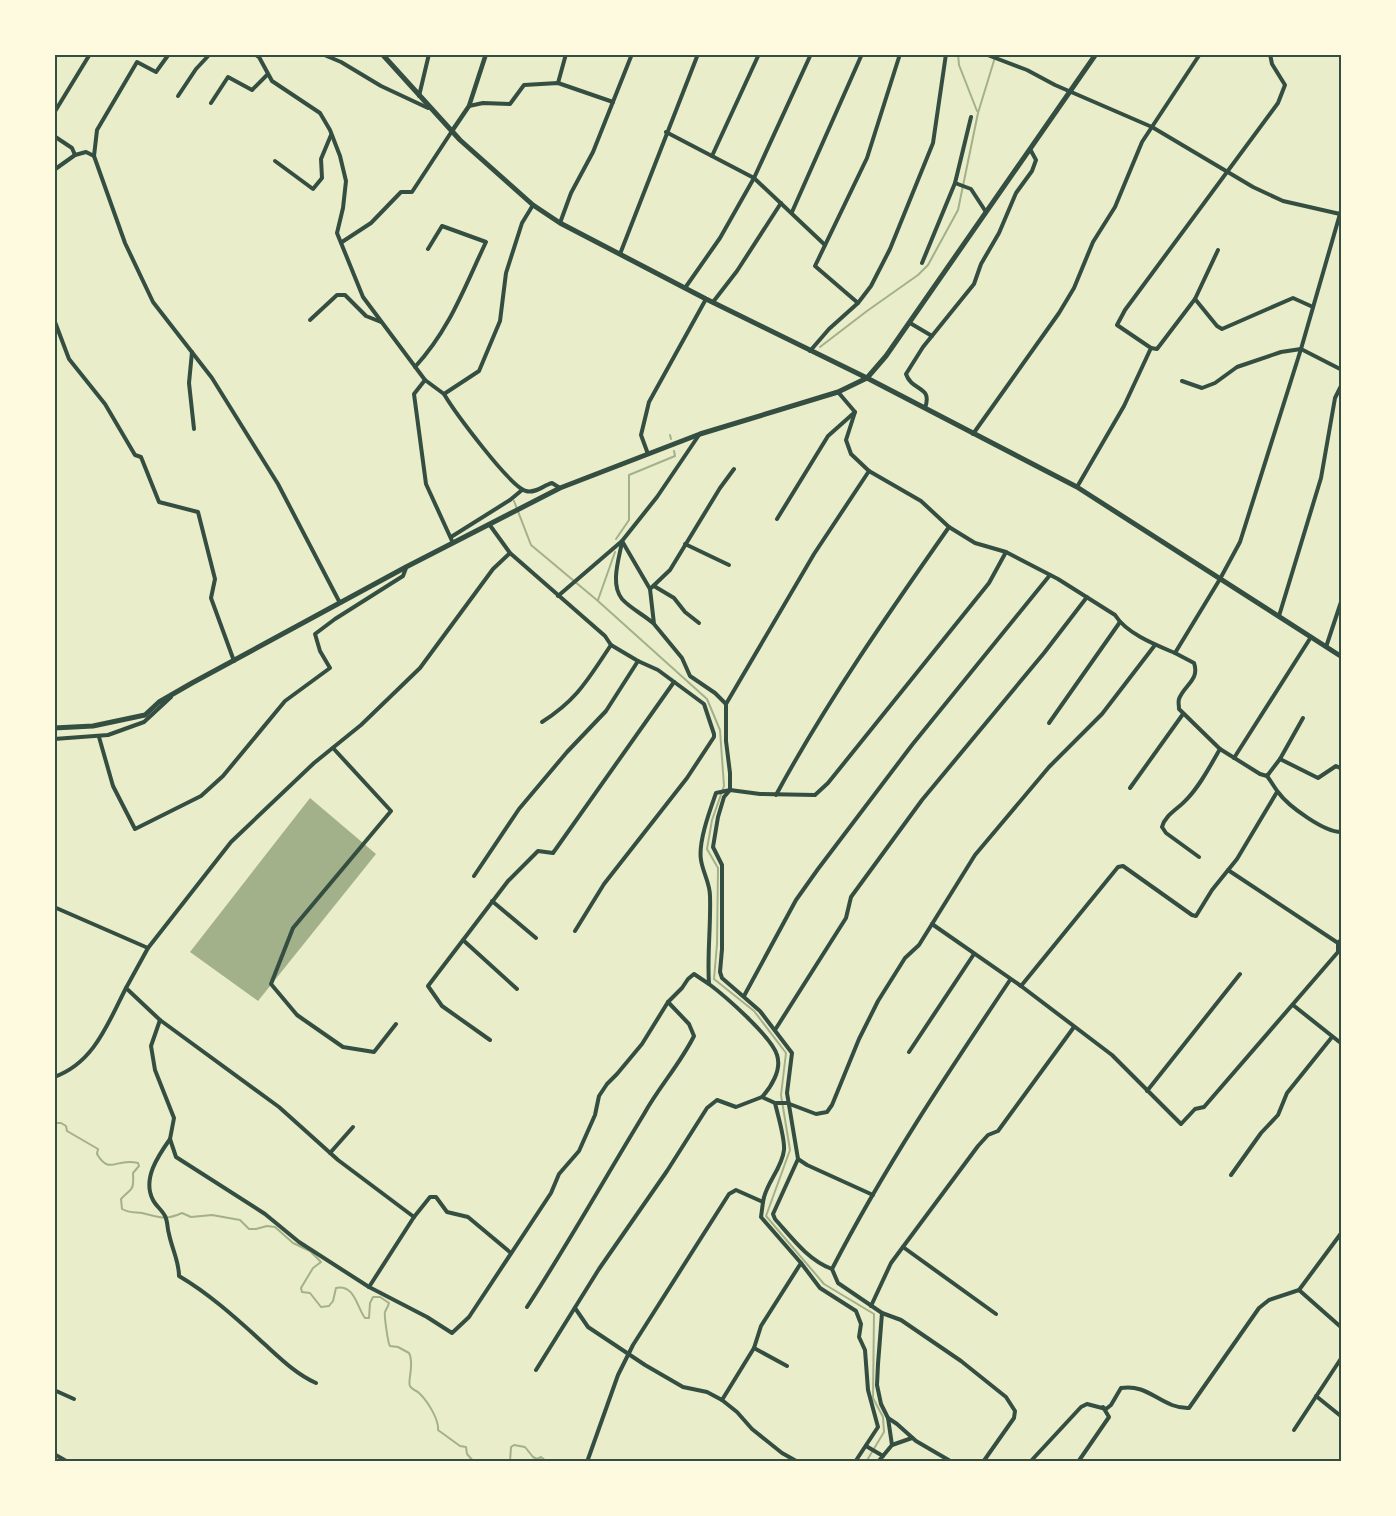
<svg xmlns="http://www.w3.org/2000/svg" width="1396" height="1516" font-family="'Nunito Sans',sans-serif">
	<rect width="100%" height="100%" fill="#e9edc9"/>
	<polygon fill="#a3b18a" points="310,798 376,854 258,1001 190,952"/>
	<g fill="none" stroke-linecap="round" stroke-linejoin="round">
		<g stroke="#a3b18a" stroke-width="2">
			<polyline points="958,54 959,65 977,111"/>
			<polyline points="820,347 867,311 918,275 928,265 958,210 978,113 996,54"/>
			<polyline points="670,435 671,439"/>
			<polyline points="514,501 531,545 598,601 707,699 720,730 724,786 712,820 707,849 718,868 717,944 714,979 754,1011 786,1053 781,1095 790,1150 766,1216 824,1284 874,1314 873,1398 883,1417 884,1432 866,1462"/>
			<polyline points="616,539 629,520 629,475 675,456 674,451"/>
			<polyline points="598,600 615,552"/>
			<path d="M54 1123H61L66 1126 67 1131 98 1149 97 1154C110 1176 116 1157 138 1163L139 1166 133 1173C134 1192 132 1187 121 1199L122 1209C129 1213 135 1212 142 1213 160 1217 164 1221 182 1213L191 1217 212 1215 240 1220 249 1229H256L267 1226 275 1227 293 1243 310 1251 321 1262 313 1268 301 1288 302 1292 310 1293 321 1307 329 1306 333 1301 336 1288C355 1284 357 1308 365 1318H369L370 1303 373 1297H380L389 1303C388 1307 386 1309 385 1312 384 1315 388 1344 390 1346L398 1347 409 1353C415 1365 407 1381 410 1386 411 1388 416 1391 418 1392 427 1400 439 1419 438 1430L460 1446 466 1447 467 1454 474 1462"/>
			<polyline points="510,1462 511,1447 514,1445 525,1447 533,1457 537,1459 541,1457 547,1462"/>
		</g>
		<g stroke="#344e41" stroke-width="4">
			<polyline points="169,54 156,72 137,62 97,130 94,156 125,243 153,302 212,378 278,484 340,603"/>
			<polyline points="254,54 259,57 272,81 320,113 330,130 340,156 346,181 343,208 337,233 363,297 425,380 414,394 426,484 453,543"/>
			<polyline points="322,54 341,62 381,86 428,108"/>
			<polyline points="985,54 1027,70 1055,85 1152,127 1253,187 1283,201 1340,214"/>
			<polyline points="558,83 566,54"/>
			<polyline points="178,96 196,69 210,54"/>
			<polyline points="419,96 429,54"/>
			<polyline points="211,103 228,77 252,90 267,75"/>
			<polyline points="469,106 483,103 510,104 524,85 558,83 613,102"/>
			<polyline points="54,113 90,54"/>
			<polyline points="666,132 754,178 825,245"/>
			<polyline points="54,136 72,148 75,155"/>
			<polyline points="712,156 759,54"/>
			<polyline points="275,161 313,189 322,178 321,159 331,135"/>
			<polyline points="54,170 75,155 86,152 94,156"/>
			<polyline points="955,183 971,189 986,212"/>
			<polyline points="792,212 862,54"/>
			<polyline points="560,223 571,193 593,152 632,54"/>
			<polyline points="342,242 371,223 401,192 412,192 452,131"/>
			<polyline points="620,254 698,54"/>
			<polyline points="922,263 955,183 971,117"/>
			<polyline points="685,288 720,238 754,178 811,54"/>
			<polyline points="1195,299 1217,326 1222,329 1293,298 1313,307"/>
			<polyline points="713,302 737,271 781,203"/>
			<polyline points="858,303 815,266 867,158 900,54"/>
			<polyline points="310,320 337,295 345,295 366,316 381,322"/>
			<polyline points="55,322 69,359 105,404 135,455 141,457 159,502 198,512 215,579 211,598 234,661"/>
			<polyline points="910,323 932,336"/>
			<polyline points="1151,348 1157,349 1195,299 1218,250"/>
			<polyline points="810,351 829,329 858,303 871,286 890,249 933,143 946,54"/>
			<polyline points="192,352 189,383 194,429"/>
			<path d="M415 367C450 329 464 288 486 242L442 226 428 249"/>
			<polyline points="425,380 444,394 479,371 500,321 506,273 522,223 533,205"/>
			<polyline points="1182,381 1202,388 1215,383 1237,367 1281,352 1301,349 1342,370"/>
			<path d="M838 392 855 412 846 440 851 454 869 471 921 501 949 527 975 543 1006 552 1058 579 1115 615C1127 634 1156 645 1175 653L1220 579 1240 542 1301 349 1342 207"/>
			<path d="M444 394C454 411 510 487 526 491 535 494 544 485 552 483L560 488"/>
			<path d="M925 408C933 385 912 392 906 374L923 347 974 284 981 264 999 233 1016 193 1032 171 1036 160 1030 149"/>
			<polyline points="973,434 1059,313 1074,288 1093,242 1115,207 1142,142 1200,54"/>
			<polyline points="648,454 641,435 649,402 706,299"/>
			<polyline points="1077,487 1124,406 1151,348 1117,325 1125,310 1278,103 1285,85 1272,64 1270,54"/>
			<polyline points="777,519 828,436 855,412"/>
			<polyline points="489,524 510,553 605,636 611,645 638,661 658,670 704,704 714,734 714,737 687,778 604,884 575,931"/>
			<polyline points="451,537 510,500 522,490"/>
			<path d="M622 542C619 559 610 584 622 599 630 608 644 615 653 623"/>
			<polyline points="685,544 729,565"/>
			<polyline points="654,586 674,598 685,612 699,623"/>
			<polyline points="650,589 670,570 720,488 734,469"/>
			<polyline points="558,596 622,541 657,497 699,435"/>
			<polyline points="1279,616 1321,478 1335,398 1342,384"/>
			<polyline points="1326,647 1342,599"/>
			<path d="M1175 653 1194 663C1200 680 1184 685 1179 699 1178 702 1179 705 1179 709L1220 749 1260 774 1267 776 1280 759 1318 778 1336 766 1342 769"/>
			<polyline points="726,704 814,554 869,471"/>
			<path d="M542 722C578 699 588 679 611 645"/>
			<polyline points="1049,723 1120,622"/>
			<polyline points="99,737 113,786 135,829 201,796 223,776 285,701 330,668 320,651 315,634 335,619 403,576 406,568"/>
			<polyline points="54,739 108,735 144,722 171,697"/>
			<polyline points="333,748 391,811 293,928 271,984 297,1015 343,1047 374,1052 396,1024"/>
			<polyline points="1234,758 1311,637"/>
			<polyline points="1280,759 1303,718"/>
			<path d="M1267 776C1271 781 1274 787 1278 792 1288 806 1325 833 1342 832"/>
			<polyline points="1130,788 1183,714"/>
			<path d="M776 795C827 701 888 614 949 527"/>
			<path d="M1199 857 1166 833 1162 827C1165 815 1178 809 1186 800 1200 786 1210 766 1220 749"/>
			<polyline points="1228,870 1338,943"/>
			<polyline points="474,876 519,809 567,752 606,711 638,661"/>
			<polyline points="492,901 536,938"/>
			<polyline points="54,907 148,948"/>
			<polyline points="932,924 1021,986 1112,1055 1181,1124 1195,1109 1204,1107 1338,952 1338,943 1342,939"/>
			<polyline points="463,940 517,989"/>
			<path d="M709 984C725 996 772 1037 777 1055 782 1070 771 1087 762 1097"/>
			<polyline points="1021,986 1118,867 1123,866 1192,915 1196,916 1212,890 1237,859 1277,792"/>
			<polyline points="744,996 796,900 818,869 912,745 1050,575"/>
			<polyline points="1293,1005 1342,1044"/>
			<path d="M160 1020 151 1046 155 1070 174 1118 170 1139 176 1157 265 1214 299 1242 369 1287 427 1317 452 1333 469 1317 551 1193 559 1174 579 1151 595 1115 599 1096 607 1084 617 1074 642 1044 668 1002 682 988 688 979 694 974 709 984C707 955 711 926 710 896 710 883 703 873 701 860 698 842 710 810 716 793L730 790V773L726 741V704L715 693 690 676 682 658 654 624 650 589 622 541"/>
			<polyline points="775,1030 846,918 851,897 922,800 1044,653 1087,597"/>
			<polyline points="490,1040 442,1006 428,986 508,881 538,851 553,853 674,682"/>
			<polyline points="909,1052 974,954"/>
			<path d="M54 1077C94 1063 108 1023 126 988"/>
			<polyline points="1147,1091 1240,974"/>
			<path d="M170 1139C158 1156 142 1179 153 1200 156 1206 162 1210 165 1216 168 1222 167 1228 169 1234 172 1249 179 1261 179 1276 208 1293 235 1317 260 1340 278 1356 294 1373 316 1383"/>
			<polyline points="330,1153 353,1127"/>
			<polyline points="798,1159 807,1165 873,1195"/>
			<polyline points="1231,1175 1261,1133 1278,1115 1287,1093 1332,1037"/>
			<polyline points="414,1217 338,1160 279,1107 160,1020 126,988 148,948 231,842 314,763 361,725 420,668 493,569 510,553"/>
			<polyline points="903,1247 996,1314"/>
			<polyline points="801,1263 820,1288 856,1311 861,1324 859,1337 865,1350 868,1390 878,1427 855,1462"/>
			<path d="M832 1269C808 1260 792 1238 775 1219L773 1214 798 1159 787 1093 792 1053 760 1011 722 978 720 972 722 949V865L713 847 718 817 724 797 730 790 760 794 815 795 828 783 989 583 1006 552"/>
			<polyline points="369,1287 414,1217 430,1197 436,1197 447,1212 468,1217 511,1253"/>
			<polyline points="1299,1290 1342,1328"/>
			<polyline points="871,1306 891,1263 978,1146 988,1135 998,1131 1074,1027"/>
			<path d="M527 1307C568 1244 605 1178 644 1114 659 1087 680 1064 694 1036L689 1024 668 1002"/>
			<polyline points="575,1308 588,1327 645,1365 683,1387 707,1392 722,1400 737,1412 752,1429 782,1453 798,1462"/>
			<polyline points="882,1313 878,1364 877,1385 881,1404 888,1418 897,1424 916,1441 952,1462"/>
			<polyline points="754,1348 787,1366"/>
			<polyline points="536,1370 599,1269 667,1171 707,1108 717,1100 736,1107 762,1097 775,1103 787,1103 816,1114 827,1112 832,1105 859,1039 878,1001 905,958 919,945 975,855 1049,767 1102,714 1155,645"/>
			<polyline points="54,1390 74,1399"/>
			<polyline points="1316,1396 1342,1417"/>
			<polyline points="722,1400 754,1348 761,1326 801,1263 761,1217 763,1202"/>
			<polyline points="1294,1430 1342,1357"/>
			<polyline points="892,1445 912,1438"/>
			<polyline points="866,1446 883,1456"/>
			<polyline points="54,1454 68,1462"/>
			<path d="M587 1462 618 1375 633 1345 729 1194 736 1190 763 1202C765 1184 782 1169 784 1150 785 1138 778 1116 775 1103"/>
			<polyline points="878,1462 892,1445 888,1418"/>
			<path d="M983 1462 1014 1418 1015 1411 1006 1397 961 1361 901 1320 882 1313 838 1283 832 1269C884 1168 947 1074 1010 980"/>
			<path d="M1030 1462 1081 1407 1087 1404 1106 1409 1111 1405 1121 1388C1149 1383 1162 1409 1189 1408L1259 1308 1269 1300 1299 1290 1342 1232"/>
			<polyline points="1078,1462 1109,1417 1103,1407"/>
		</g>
		<polyline stroke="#344e41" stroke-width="4.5" points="452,131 469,106 486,54"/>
		<g stroke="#344e41" stroke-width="5">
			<polyline points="382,54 460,140 533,205 560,223 706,299 867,378 1077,487 1342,657"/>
			<polyline points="54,728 93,726 145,715 159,702 192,683 406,567 560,488 700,434 838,392 867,378 886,356 1096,54"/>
		</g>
	</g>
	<rect width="1396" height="1516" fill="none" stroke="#fefae0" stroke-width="111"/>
	<rect x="56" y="56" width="1284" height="1404" fill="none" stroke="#344e41" stroke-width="2"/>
</svg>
